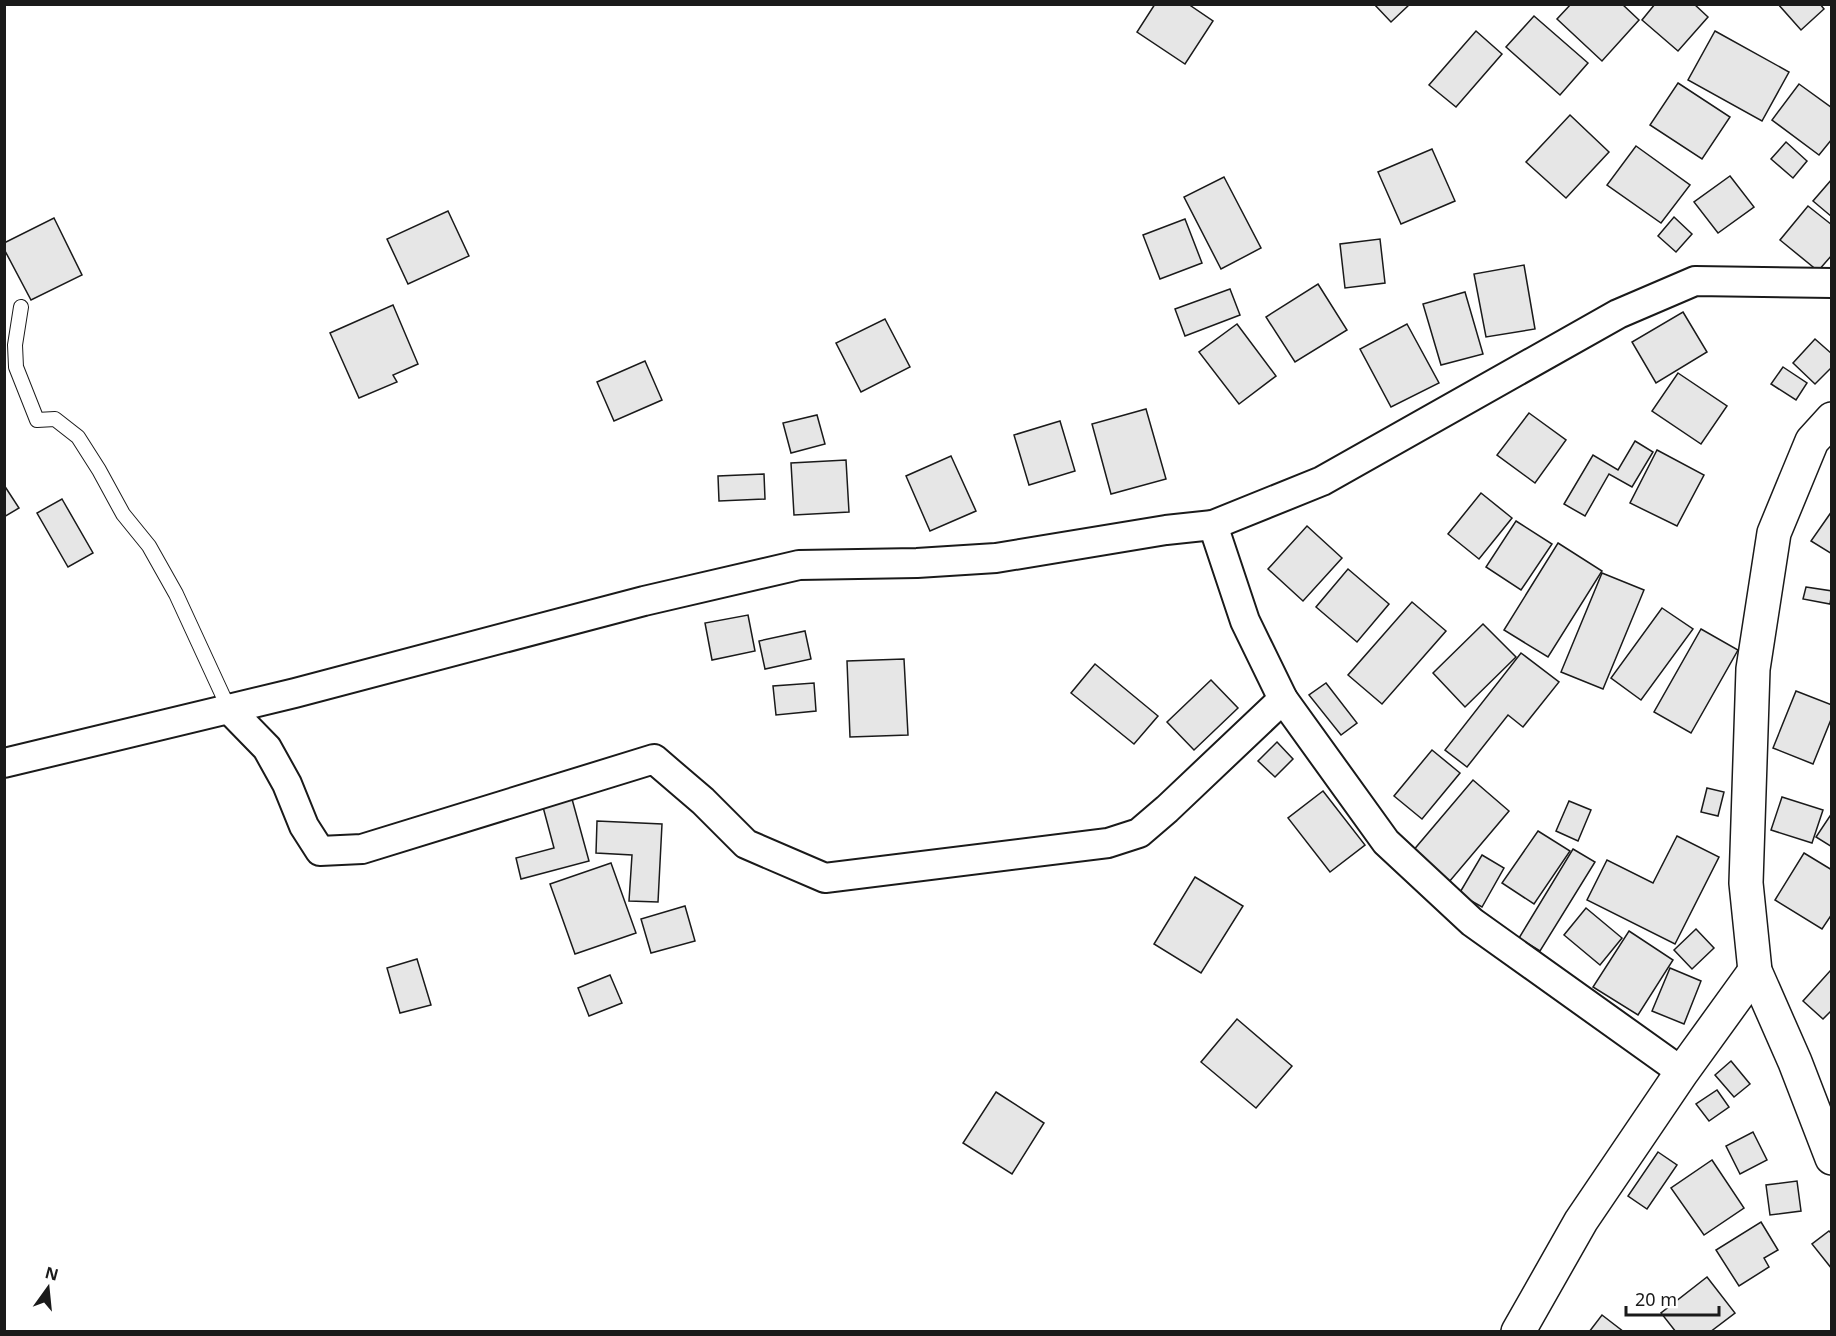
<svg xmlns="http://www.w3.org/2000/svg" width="1836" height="1336" font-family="'Noto Sans',sans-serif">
	<rect width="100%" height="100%" fill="#fff"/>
	<g fill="#e6e6e6" stroke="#1a1a1a" stroke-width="1.5">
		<polygon points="1155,4 1188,4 1213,21 1185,64 1137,32"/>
		<polygon points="1374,4 1410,4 1391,22"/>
		<polygon points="1571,4 1622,4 1639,20 1602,61 1557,19"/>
		<polygon points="1655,4 1694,4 1708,17 1678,51 1642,20"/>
		<polygon points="1778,4 1820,4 1824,9 1801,30"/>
		<polygon points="1534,16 1588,63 1560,95 1506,47"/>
		<polygon points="1476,31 1502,54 1456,107 1429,85"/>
		<polygon points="1715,31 1789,72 1762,121 1688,80"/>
		<polygon points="1678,83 1730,117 1702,159 1650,125"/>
		<polygon points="1799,84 1832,108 1832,139 1819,155 1772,120"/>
		<polygon points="1570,115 1609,152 1566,198 1526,162"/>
		<polygon points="1786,142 1807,161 1793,178 1771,159"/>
		<polygon points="1636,146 1690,185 1661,223 1607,185"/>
		<polygon points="1432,149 1455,201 1401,224 1378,172"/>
		<polygon points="1730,176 1754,207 1718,233 1694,202"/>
		<polygon points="1224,177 1261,248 1221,269 1184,197"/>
		<polygon points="1832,179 1832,217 1813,201"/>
		<polygon points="1808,206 1832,225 1832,255 1818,271 1780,240"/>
		<polygon points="448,211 469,256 408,284 387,239"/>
		<polygon points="1674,217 1692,234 1676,252 1658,236"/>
		<polygon points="54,218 82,275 31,300 4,249 4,243"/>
		<polygon points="1185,219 1202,263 1160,279 1143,235"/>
		<polygon points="1380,239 1385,283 1345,288 1340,244"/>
		<polygon points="1524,265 1535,329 1486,337 1474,274"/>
		<polygon points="1318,284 1347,330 1295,362 1266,317"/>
		<polygon points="1230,289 1240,315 1185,336 1175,309"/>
		<polygon points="1465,292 1483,354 1441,365 1423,304"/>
		<polygon points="393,305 418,364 393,375 397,382 359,398 330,333"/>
		<polygon points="1683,312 1707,352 1656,383 1632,342"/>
		<polygon points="885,319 910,367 861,392 836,343"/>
		<polygon points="1237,324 1276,376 1239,404 1199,352"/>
		<polygon points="1407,324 1439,383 1391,407 1360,349"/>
		<polygon points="1815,339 1832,354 1832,367 1815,384 1793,363"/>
		<polygon points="645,361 662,400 614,421 597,382"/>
		<polygon points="1783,367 1807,383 1796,400 1771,384"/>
		<polygon points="1678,373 1727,406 1701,444 1652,411"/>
		<polygon points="1146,409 1166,479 1111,494 1092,424"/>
		<polygon points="1529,413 1566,440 1535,483 1497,455"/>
		<polygon points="817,415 825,444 791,453 783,423"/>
		<polygon points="1060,421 1075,471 1029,485 1014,435"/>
		<polygon points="1635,441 1653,452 1632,487 1609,474 1585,516 1564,504 1593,455 1618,470"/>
		<polygon points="1657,450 1704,475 1677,526 1630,503"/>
		<polygon points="951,456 976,511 930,531 906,476"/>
		<polygon points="846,460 849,512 794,515 791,463"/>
		<polygon points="764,474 765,499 719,501 718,476"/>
		<polygon points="4,485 19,508 4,517"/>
		<polygon points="1481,493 1512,518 1479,559 1448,534"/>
		<polygon points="62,499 93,553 68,567 37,513"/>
		<polygon points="1832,511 1832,554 1811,541"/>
		<polygon points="1516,521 1552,544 1521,590 1486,567"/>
		<polygon points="1307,526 1342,558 1303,601 1268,569"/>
		<polygon points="1558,543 1602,571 1548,657 1504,630"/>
		<polygon points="1348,569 1389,604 1357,642 1316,607"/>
		<polygon points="1602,573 1644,590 1603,689 1561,672"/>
		<polygon points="1806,587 1832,591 1830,604 1803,599"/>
		<polygon points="1412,602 1446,631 1382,704 1348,675"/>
		<polygon points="1662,608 1693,629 1641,700 1611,678"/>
		<polygon points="748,615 755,651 712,660 705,623"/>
		<polygon points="1483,624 1516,657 1465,707 1433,673"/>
		<polygon points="1701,629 1738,650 1691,733 1654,712"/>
		<polygon points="805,631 811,659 765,669 759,641"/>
		<polygon points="1521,653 1559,682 1523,727 1508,715 1467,767 1445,750"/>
		<polygon points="904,659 908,735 850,737 847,661"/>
		<polygon points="1095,664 1158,716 1134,744 1071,693"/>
		<polygon points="1211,680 1238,708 1194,750 1167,722"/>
		<polygon points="814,683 816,711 776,715 773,686"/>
		<polygon points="1326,683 1357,723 1341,735 1309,695"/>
		<polygon points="1796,691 1832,705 1832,717 1813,764 1773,748"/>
		<polygon points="1277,742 1293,759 1275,777 1258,761"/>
		<polygon points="1432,750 1460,773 1422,819 1394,796"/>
		<polygon points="1473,780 1509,811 1449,882 1412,852"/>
		<polygon points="1707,788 1724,792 1718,816 1701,812"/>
		<polygon points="1323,791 1365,845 1330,872 1288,818"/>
		<polygon points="1782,797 1823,810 1812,843 1771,830"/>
		<polygon points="572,799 589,861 521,879 516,858 554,848 543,807"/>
		<polygon points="1569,801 1591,810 1578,841 1556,831"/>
		<polygon points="1832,813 1832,847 1816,837"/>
		<polygon points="597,821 662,824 658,902 629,901 632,855 596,853"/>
		<polygon points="1538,831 1570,851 1534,904 1502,883"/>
		<polygon points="1677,836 1719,857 1675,944 1587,900 1607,860 1653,883"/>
		<polygon points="1573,849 1595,862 1540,951 1519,938"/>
		<polygon points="1804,853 1832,870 1832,914 1822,929 1775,900"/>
		<polygon points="1482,855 1504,868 1482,907 1459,894"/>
		<polygon points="611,863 636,933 575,954 550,884"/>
		<polygon points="1195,877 1243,906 1201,973 1154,944"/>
		<polygon points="685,906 695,941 651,953 641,919"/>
		<polygon points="1586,908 1622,938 1600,965 1564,935"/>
		<polygon points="1696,929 1714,948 1692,969 1674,950"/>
		<polygon points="1629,931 1673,960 1638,1015 1593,987"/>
		<polygon points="417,959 431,1005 400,1013 387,968"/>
		<polygon points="1670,968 1701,981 1684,1024 1652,1011"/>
		<polygon points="1830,971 1832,973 1832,1010 1823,1019 1803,1001"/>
		<polygon points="610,975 622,1003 589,1016 578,988"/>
		<polygon points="1237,1019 1292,1066 1256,1108 1201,1062"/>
		<polygon points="1731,1061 1750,1084 1734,1097 1715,1075"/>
		<polygon points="1717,1090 1729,1107 1709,1121 1696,1104"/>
		<polygon points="996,1092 1044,1123 1012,1174 963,1143"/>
		<polygon points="1753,1132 1767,1160 1740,1174 1726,1146"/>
		<polygon points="1658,1152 1677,1165 1647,1209 1628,1196"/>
		<polygon points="1712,1160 1744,1208 1704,1235 1671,1188"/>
		<polygon points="1797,1181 1801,1211 1770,1215 1766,1185"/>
		<polygon points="1761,1222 1778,1250 1764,1258 1769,1267 1739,1286 1716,1250"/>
		<polygon points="1829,1231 1832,1234 1832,1269 1812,1244"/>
		<polygon points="1707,1277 1735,1313 1710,1332 1676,1332 1661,1313"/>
		<polygon points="1602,1315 1624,1332 1589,1332"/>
	</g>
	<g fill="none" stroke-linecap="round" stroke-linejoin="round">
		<g stroke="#1a1a1a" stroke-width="16">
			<polyline id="lane" points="21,307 15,345 16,367 37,420 55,419 78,437 99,470 123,514 149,546 176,594 229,709"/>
		</g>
		<g stroke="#1a1a1a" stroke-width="32">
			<g id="street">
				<polyline points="1213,525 1245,621 1283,699 1386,842 1472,922 1682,1072"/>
				<polyline points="229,709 267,748 287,784 304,826 320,851 362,849 654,759 703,801 746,844 825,878 1108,843 1139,833 1167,809 1283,699"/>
				<polyline points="4,763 295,693 644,601 799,565 917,563 996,558 1166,530 1213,525 1322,481 1618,314 1695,281 1832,283"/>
			</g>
		</g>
		<g stroke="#1a1a1a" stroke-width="36">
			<g id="secondary">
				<polyline points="1832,419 1812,441 1774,533 1753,669 1746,883 1755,971 1795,1062 1832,1158"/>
				<polyline points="1518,1332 1581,1221 1682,1072 1755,971"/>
			</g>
		</g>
		<use href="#lane" stroke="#fff" stroke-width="14"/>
		<use href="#street" stroke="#fff" stroke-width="28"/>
		<use href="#secondary" stroke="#fff" stroke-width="33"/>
	</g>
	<rect width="1836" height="1336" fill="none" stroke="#1a1a1a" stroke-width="12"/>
	<g transform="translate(48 1288) rotate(15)" stroke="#ffffff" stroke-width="4.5" paint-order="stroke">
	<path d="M0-4.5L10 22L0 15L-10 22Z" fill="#1a1a1a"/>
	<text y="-9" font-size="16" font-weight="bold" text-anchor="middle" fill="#1a1a1a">N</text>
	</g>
	<path d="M1626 1306v9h93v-9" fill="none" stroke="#1a1a1a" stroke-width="3"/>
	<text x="1635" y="1306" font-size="18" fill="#1a1a1a" stroke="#ffffff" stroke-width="4.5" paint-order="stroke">20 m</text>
</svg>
